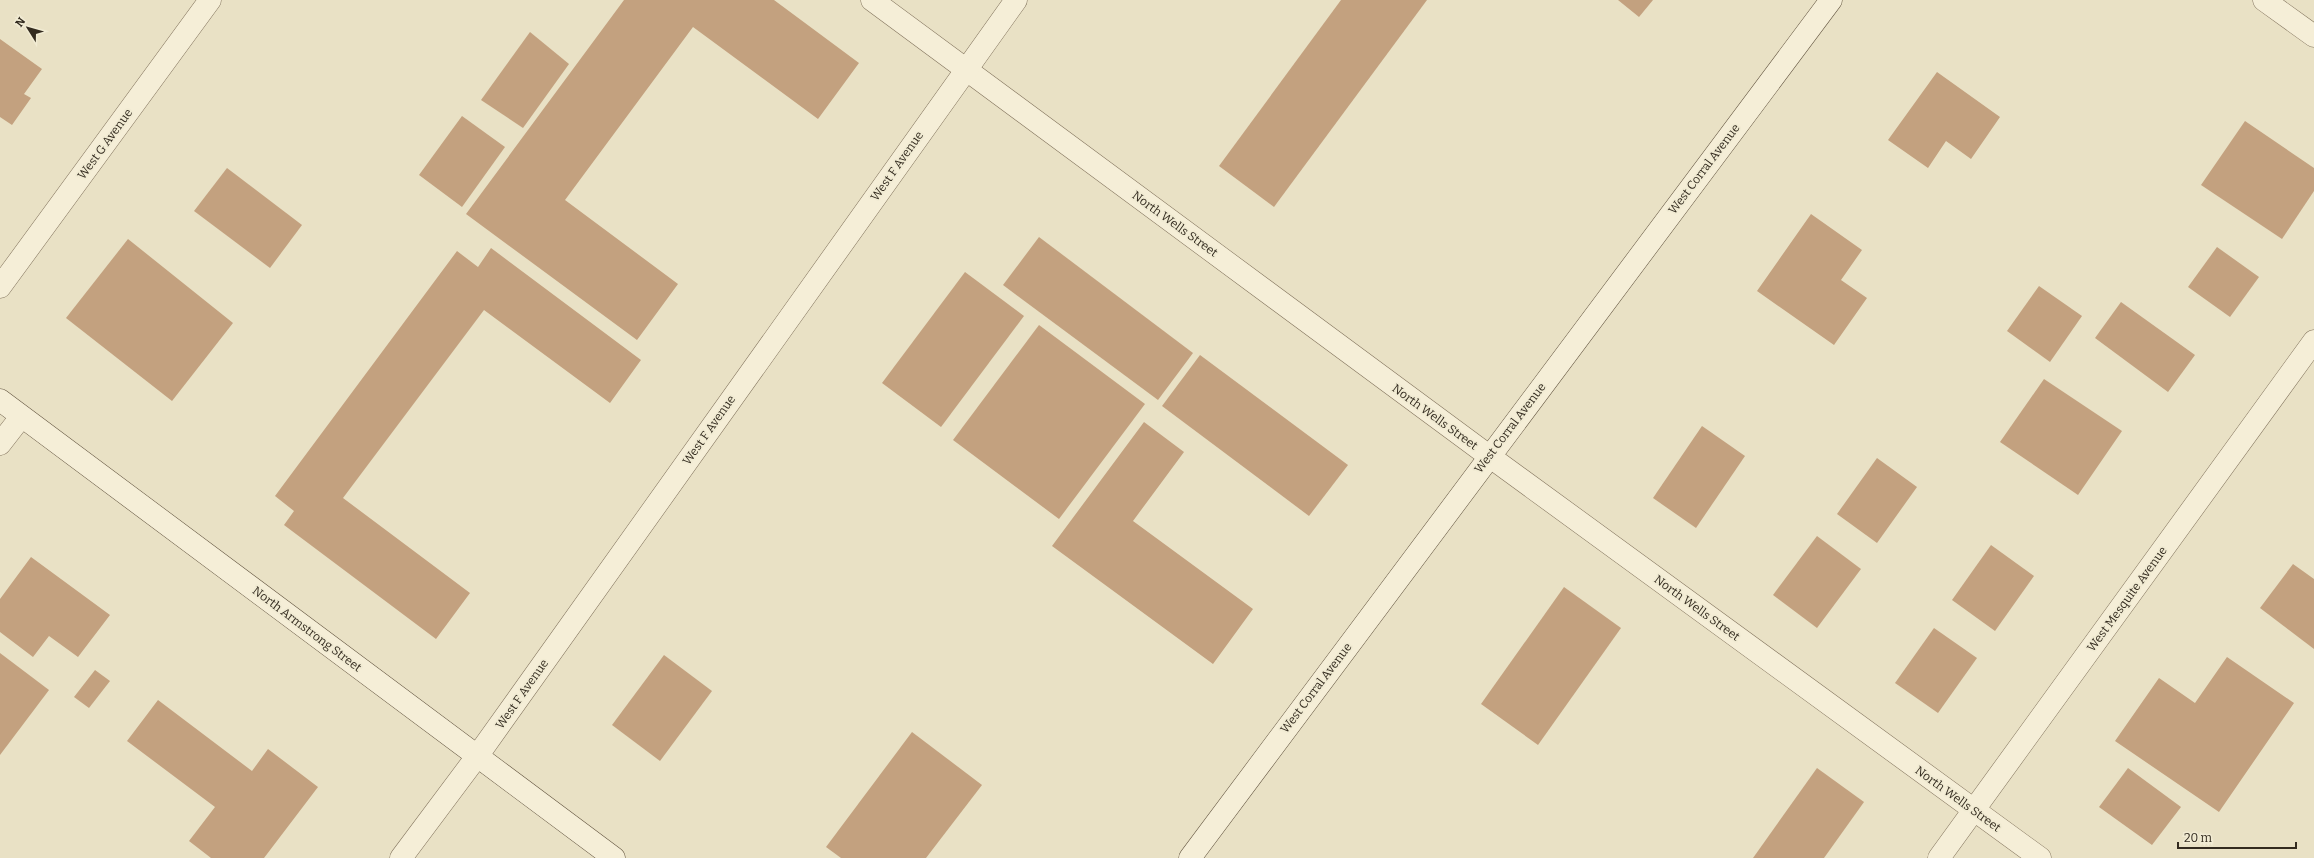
<svg xmlns="http://www.w3.org/2000/svg" width="2314" height="858" font-family="Bitter,serif">
	<rect width="100%" height="100%" fill="#e9e1c5"/>
	<g fill="#c3a17f">
		<polygon points="624,0 774,0 859,63 818,119 693,27 565,200 678,284 637,340 466,214"/>
		<polygon points="1341,0 1427,0 1274,207 1219,166"/>
		<polygon points="1618,0 1653,0 1639,17"/>
		<polygon points="530,32 569,64 523,128 481,100"/>
		<polygon points="0,39 42,69 24,94 31,98 12,125 0,117"/>
		<polygon points="1937,72 2000,117 1971,159 1946,141 1928,168 1888,140"/>
		<polygon points="462,116 505,147 462,207 419,175"/>
		<polygon points="2245,121 2314,168 2314,191 2282,239 2201,185"/>
		<polygon points="227,168 302,225 270,268 194,211"/>
		<polygon points="1811,214 1862,250 1841,280 1867,298 1834,345 1757,291"/>
		<polygon points="1039,237 1193,353 1158,400 1003,285"/>
		<polygon points="128,239 233,323 172,401 66,318"/>
		<polygon points="2217,247 2259,277 2230,317 2188,287"/>
		<polygon points="491,248 641,360 610,403 484,310 343,498 470,593 436,639 284,525 294,511 275,496 457,251 478,267"/>
		<polygon points="965,272 1024,316 941,427 882,383"/>
		<polygon points="2039,286 2082,316 2050,362 2007,331"/>
		<polygon points="2121,302 2195,355 2168,392 2095,338"/>
		<polygon points="1039,325 1145,404 1059,519 953,440"/>
		<polygon points="1200,355 1348,465 1309,516 1162,406"/>
		<polygon points="2044,379 2122,431 2078,495 2000,442"/>
		<polygon points="1144,422 1184,452 1133,521 1253,609 1213,664 1052,546"/>
		<polygon points="1702,426 1745,456 1696,528 1653,498"/>
		<polygon points="1877,458 1917,487 1877,543 1837,514"/>
		<polygon points="1817,536 1861,569 1817,628 1773,595"/>
		<polygon points="1991,545 2034,576 1995,631 1952,600"/>
		<polygon points="31,557 110,615 78,657 49,636 33,657 0,632 0,599"/>
		<polygon points="2293,564 2314,579 2314,649 2260,608"/>
		<polygon points="1564,587 1621,628 1538,745 1481,704"/>
		<polygon points="1934,628 1977,658 1938,713 1895,683"/>
		<polygon points="0,653 49,690 0,755"/>
		<polygon points="664,655 712,691 660,761 612,725"/>
		<polygon points="2227,657 2294,703 2219,812 2115,741 2159,678 2195,703"/>
		<polygon points="95,670 110,681 89,708 74,697"/>
		<polygon points="158,700 252,771 268,749 318,787 264,858 211,858 189,841 215,807 127,741"/>
		<polygon points="912,732 982,785 926,858 841,858 826,847"/>
		<polygon points="1817,768 1864,802 1824,858 1753,858"/>
		<polygon points="2128,768 2181,807 2152,845 2099,807"/>
	</g>
	<g fill="none" stroke-linecap="round" stroke-linejoin="round">
		<g stroke="#82735d" stroke-width="23">
			<g id="minor">
				<polyline points="872,0 1489,456 2040,858"/>
				<polyline points="2264,0 2314,36"/>
				<polyline points="0,287 210,0"/>
				<polyline points="0,444 21,417"/>
				<polyline points="401,858 478,755 1016,0"/>
				<polyline points="1939,858 2314,341"/>
			</g>
		</g>
		<g stroke="#635540" stroke-width="23">
			<g id="secondary">
				<polyline points="0,400 614,858"/>
				<polyline points="1190,858 1831,0"/>
			</g>
		</g>
		<use href="#minor" stroke="#f5eed7" stroke-width="22"/>
		<use href="#secondary" stroke="#f5eed7" stroke-width="22"/>
	</g>
	<g text-anchor="middle" stroke-width="3.5" stroke-linejoin="round" paint-order="stroke">
		<g font-size="12" fill="#332b1f" stroke="#f1ebd3">
			<text transform="translate(105 144) rotate(-54)" y="4">West G Avenue</text>
			<text transform="translate(897 166) rotate(-55)" y="4">West F Avenue</text>
			<text transform="translate(1704 169) rotate(-53)" y="4">West Corral Avenue</text>
			<text transform="translate(1175 224) rotate(36)" y="4">North Wells Street</text>
			<text transform="translate(1435 417) rotate(36)" y="4">North Wells Street</text>
			<text transform="translate(1510 428) rotate(-53)" y="4">West Corral Avenue</text>
			<text transform="translate(709 430) rotate(-55)" y="4">West F Avenue</text>
			<text transform="translate(2127 599) rotate(-54)" y="4">West Mesquite Avenue</text>
			<text transform="translate(1697 608) rotate(36)" y="4">North Wells Street</text>
			<text transform="translate(307 629) rotate(37)" y="4">North Armstrong Street</text>
			<text transform="translate(1316 688) rotate(-53)" y="4">West Corral Avenue</text>
			<text transform="translate(522 694) rotate(-55)" y="4">West F Avenue</text>
			<text transform="translate(1958 799) rotate(36)" y="4">North Wells Street</text>
		</g>
	</g>
	<g transform="translate(28 28) rotate(307)" stroke="#f1ebd3" stroke-width="3" paint-order="stroke">
	<path d="M0-3L7 15L0 10L-7 15Z" fill="#332b1f"/>
	<text y="-6" font-size="11" font-weight="bold" text-anchor="middle" fill="#332b1f">N</text>
	</g>
	<path d="M2178 842v6h118v-6" fill="none" stroke="#332b1f" stroke-width="2"/>
	<text x="2184" y="842" font-size="12" fill="#332b1f" stroke="#f1ebd3" stroke-width="3" paint-order="stroke">20 m</text>
</svg>
